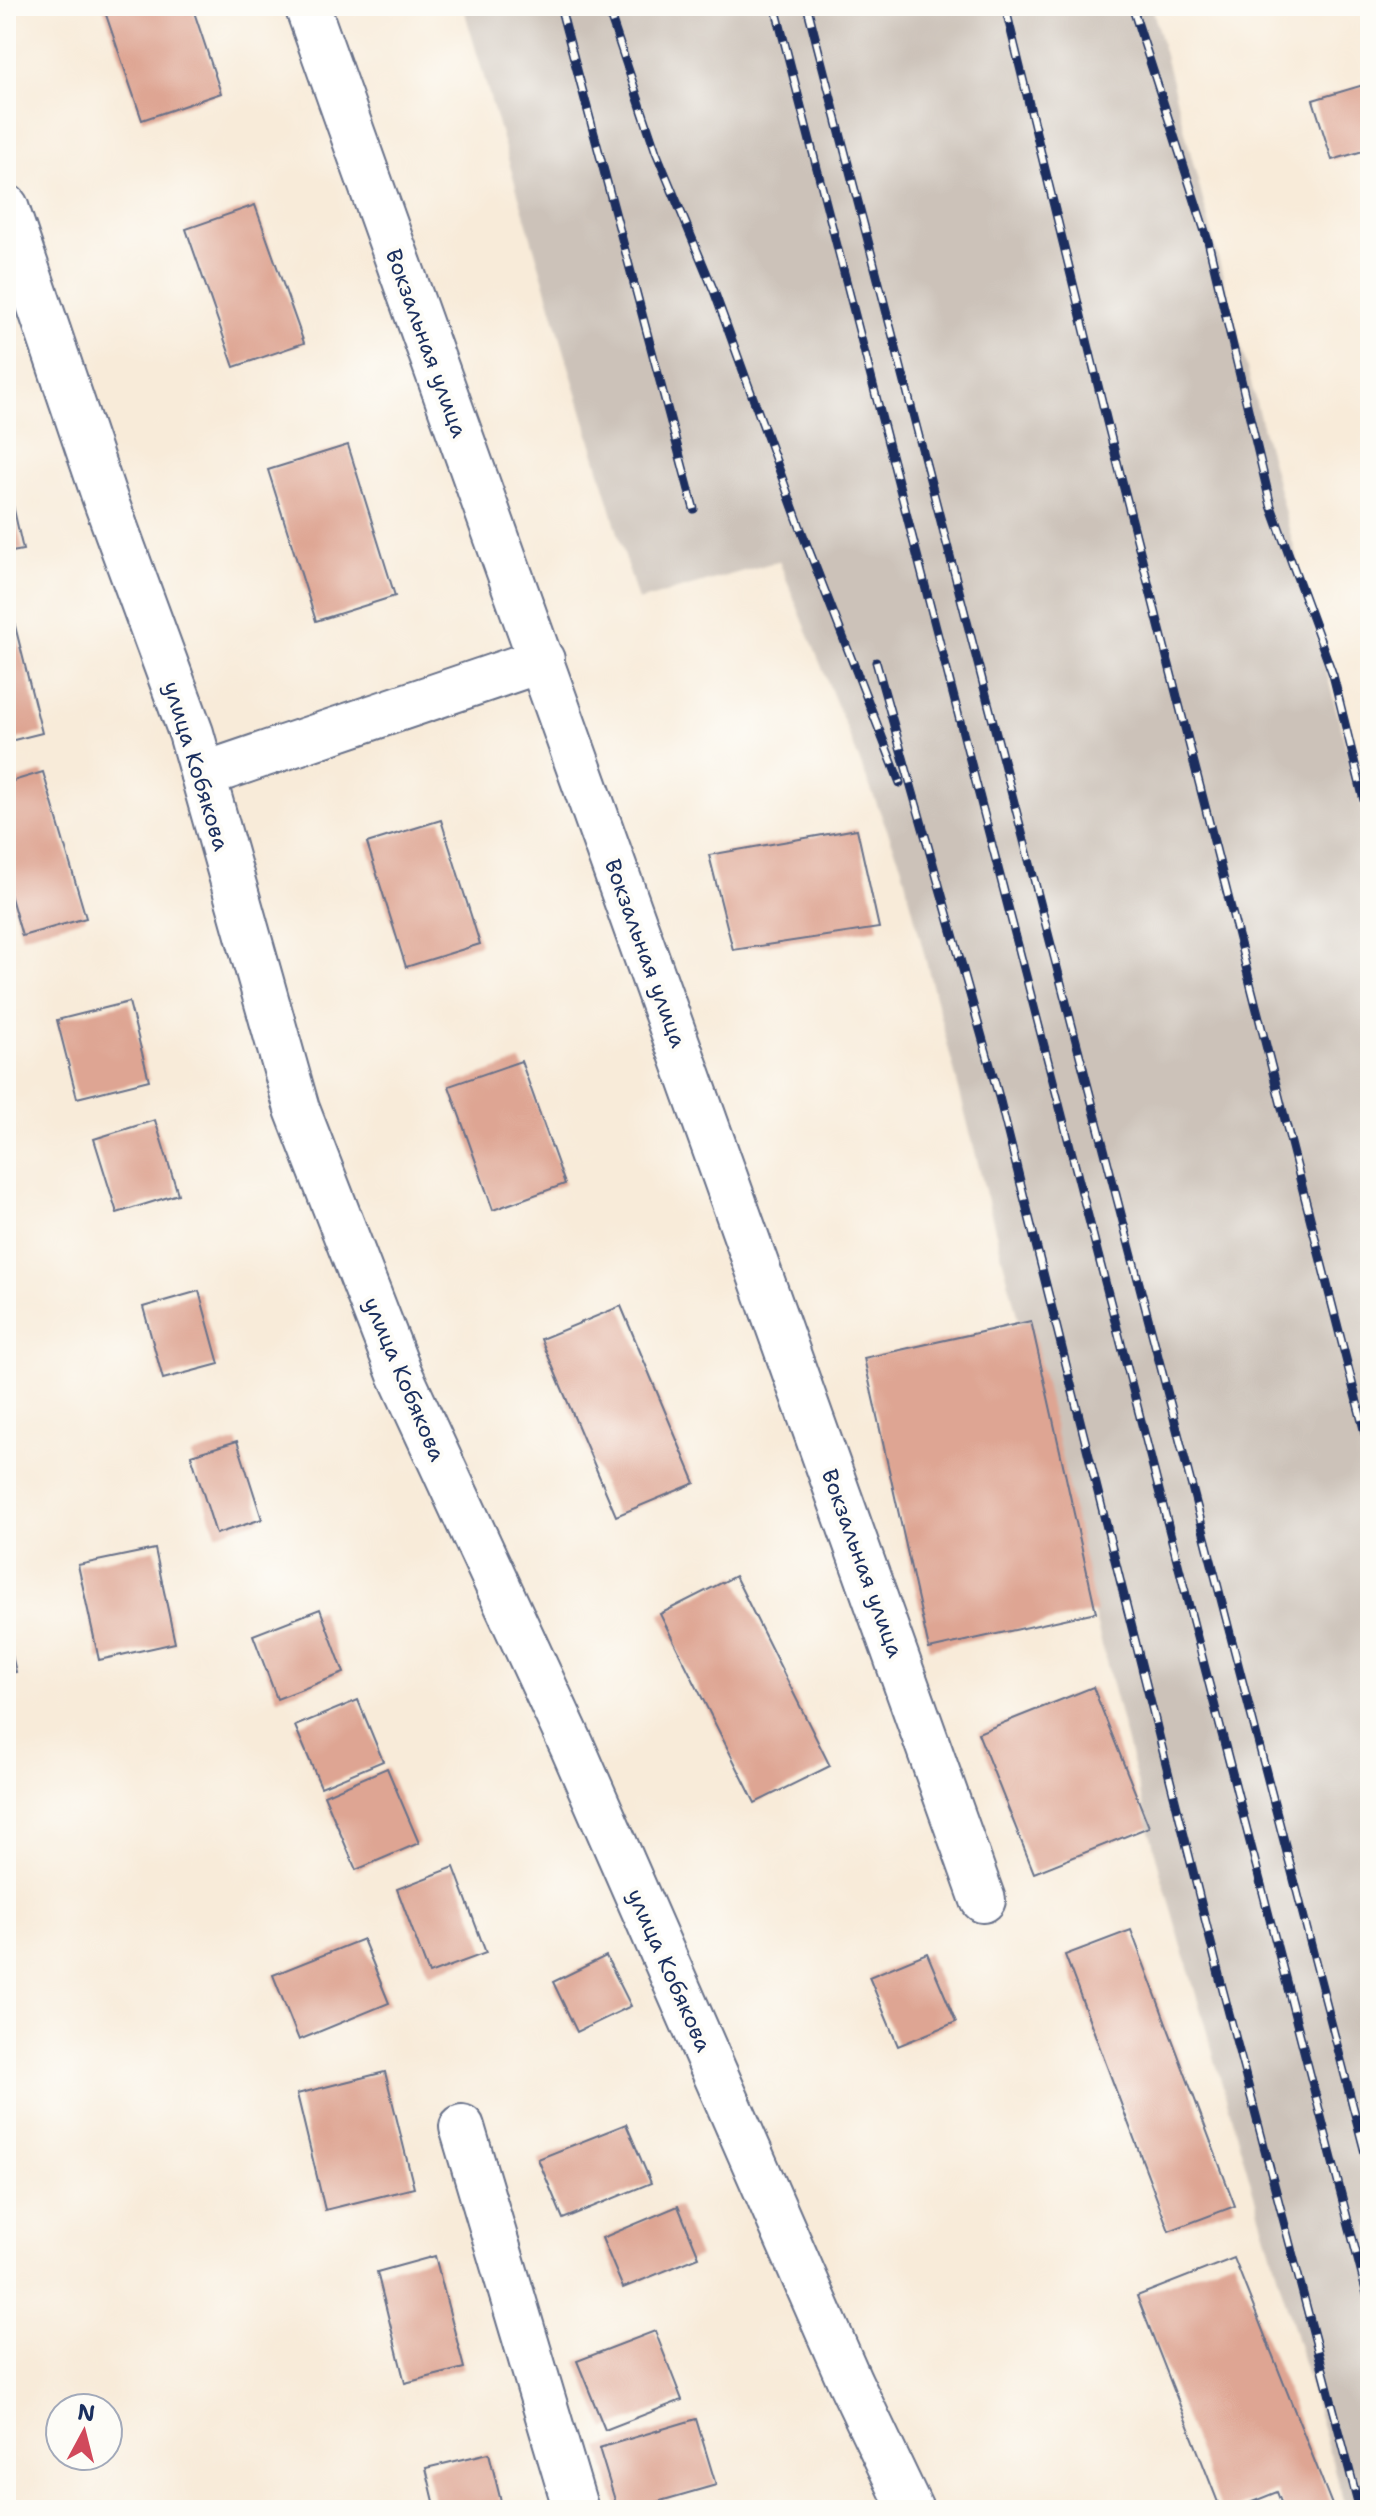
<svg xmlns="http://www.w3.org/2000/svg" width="1376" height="2516" font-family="'Shantell Sans',sans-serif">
	<rect width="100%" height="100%" fill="#fdfcf7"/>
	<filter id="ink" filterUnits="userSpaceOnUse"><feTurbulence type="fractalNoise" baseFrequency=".0125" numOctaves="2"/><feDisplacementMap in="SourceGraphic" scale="16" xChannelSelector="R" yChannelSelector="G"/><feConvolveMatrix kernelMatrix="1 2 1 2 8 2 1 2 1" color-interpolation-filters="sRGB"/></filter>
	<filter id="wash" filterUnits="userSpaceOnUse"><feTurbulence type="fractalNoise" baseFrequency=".006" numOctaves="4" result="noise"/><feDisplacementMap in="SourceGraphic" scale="32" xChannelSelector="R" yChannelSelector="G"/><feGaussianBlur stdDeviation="1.8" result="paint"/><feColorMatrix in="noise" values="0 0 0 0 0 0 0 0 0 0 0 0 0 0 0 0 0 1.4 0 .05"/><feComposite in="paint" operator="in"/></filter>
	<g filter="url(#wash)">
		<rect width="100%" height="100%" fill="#f8ebd9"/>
		<polygon fill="#ccc2b9" points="463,6 1152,6 1370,838 1370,2510 1346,2510 1160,1871 901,864 779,561 638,601"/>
		<g id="blocks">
			<g fill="#dea593">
				<polygon points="103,6 192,6 221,93 142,120"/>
				<polygon points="1370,83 1370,149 1332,160 1313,100"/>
				<polygon points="255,205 304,343 234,367 186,229"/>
				<polygon points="348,445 395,596 316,621 268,470"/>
				<polygon points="6,474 23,550 6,553"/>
				<polygon points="14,622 42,733 6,742 6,624"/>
				<polygon points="43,772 86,918 22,936 6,880 6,783"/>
				<polygon points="441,820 480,944 406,967 367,843"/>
				<polygon points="857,829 879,928 733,950 709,855"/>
				<polygon points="129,1002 149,1080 77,1098 57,1020"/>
				<polygon points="521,1061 565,1184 493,1210 449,1086"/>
				<polygon points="155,1120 178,1194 117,1213 94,1139"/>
				<polygon points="199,1291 219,1364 163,1379 143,1307"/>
				<polygon points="621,1306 695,1483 616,1516 541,1339"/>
				<polygon points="1031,1321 1096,1612 929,1649 864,1358"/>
				<polygon points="237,1441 262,1519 216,1534 191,1455"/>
				<polygon points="155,1549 175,1643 99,1660 78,1565"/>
				<polygon points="735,1576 830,1766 755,1803 660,1614"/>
				<polygon points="320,1609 344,1673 277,1699 253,1635"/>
				<polygon points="6,1630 16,1672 6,1674"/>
				<polygon points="1093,1687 1149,1827 1034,1873 978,1733"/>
				<polygon points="358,1700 383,1761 321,1787 295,1726"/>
				<polygon points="387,1768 419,1843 356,1870 324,1795"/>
				<polygon points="454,1867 486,1953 429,1974 397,1889"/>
				<polygon points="1131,1930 1235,2206 1169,2231 1065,1955"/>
				<polygon points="363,1939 389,2003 299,2040 273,1975"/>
				<polygon points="927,1953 956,2022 898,2046 869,1977"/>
				<polygon points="606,1956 631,2006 577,2032 553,1982"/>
				<polygon points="385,2072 414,2188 325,2210 297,2094"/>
				<polygon points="626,2124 651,2183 563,2219 538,2159"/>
				<polygon points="678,2206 699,2257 623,2288 602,2238"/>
				<polygon points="435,2256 464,2368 405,2383 377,2272"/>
				<polygon points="1234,2258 1334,2510 1284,2510 1277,2492 1232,2510 1221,2510 1137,2296"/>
				<polygon points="655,2331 682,2400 605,2430 577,2361"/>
				<polygon points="696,2419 716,2485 629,2510 618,2510 599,2448"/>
				<polygon points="489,2453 503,2510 436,2510 426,2468"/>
			</g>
		</g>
	</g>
	<g filter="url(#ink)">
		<use href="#blocks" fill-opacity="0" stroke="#687189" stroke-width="2"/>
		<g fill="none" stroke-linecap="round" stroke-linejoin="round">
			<g stroke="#687189" stroke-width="48">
				<g id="minor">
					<polyline points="307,6 983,1900"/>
					<polyline points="203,775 542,660"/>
					<polyline points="462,2127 576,2510"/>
				</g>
			</g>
			<g stroke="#687189" stroke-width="48">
				<polyline id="tertiary" points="6,207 105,499 191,733 297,1109 399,1372 572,1746 850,2382 911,2510"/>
			</g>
			<use href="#minor" stroke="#fff" stroke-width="44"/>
			<use href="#tertiary" stroke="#fff" stroke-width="44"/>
			<g stroke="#1b2f5e" stroke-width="9">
				<g id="rail">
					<polyline points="560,6 694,509"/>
					<polyline points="607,6 656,152 714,291 803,535 900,783"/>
					<polyline points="775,6 1370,2306"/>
					<polyline points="807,6 1370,2172"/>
					<polyline points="1005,6 1107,422 1370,1453"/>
					<polyline points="1132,6 1208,241 1271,506 1333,675 1370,825"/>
					<polyline points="876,662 999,1097 1221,1983 1360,2510"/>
				</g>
			</g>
			<use href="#rail" stroke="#fdfcf7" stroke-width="6" stroke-dasharray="18" stroke-linecap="butt"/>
		</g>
	</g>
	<g text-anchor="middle" stroke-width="8" stroke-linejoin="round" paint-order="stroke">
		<g font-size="22" fill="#1b2f5e" stroke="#fdfcf7">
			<text transform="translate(427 343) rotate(70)" y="8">Вокзальная улица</text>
			<text transform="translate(197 766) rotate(73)" y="8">улица Кобякова</text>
			<text transform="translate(646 953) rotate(70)" y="8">Вокзальная улица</text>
			<text transform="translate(405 1379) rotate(67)" y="8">улица Кобякова</text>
			<text transform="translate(863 1563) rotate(70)" y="8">Вокзальная улица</text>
			<text transform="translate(670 1970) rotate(66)" y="8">улица Кобякова</text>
		</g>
	</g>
	<rect width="1376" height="2516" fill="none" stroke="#fdfcf7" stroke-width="32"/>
	<g transform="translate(84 2432) rotate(7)"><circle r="38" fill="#fdfcf7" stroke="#a3aaba" stroke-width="2"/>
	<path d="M0-6L14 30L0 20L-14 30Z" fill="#d1495b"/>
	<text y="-12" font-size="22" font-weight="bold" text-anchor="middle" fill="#1b2f5e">N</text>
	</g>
</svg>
